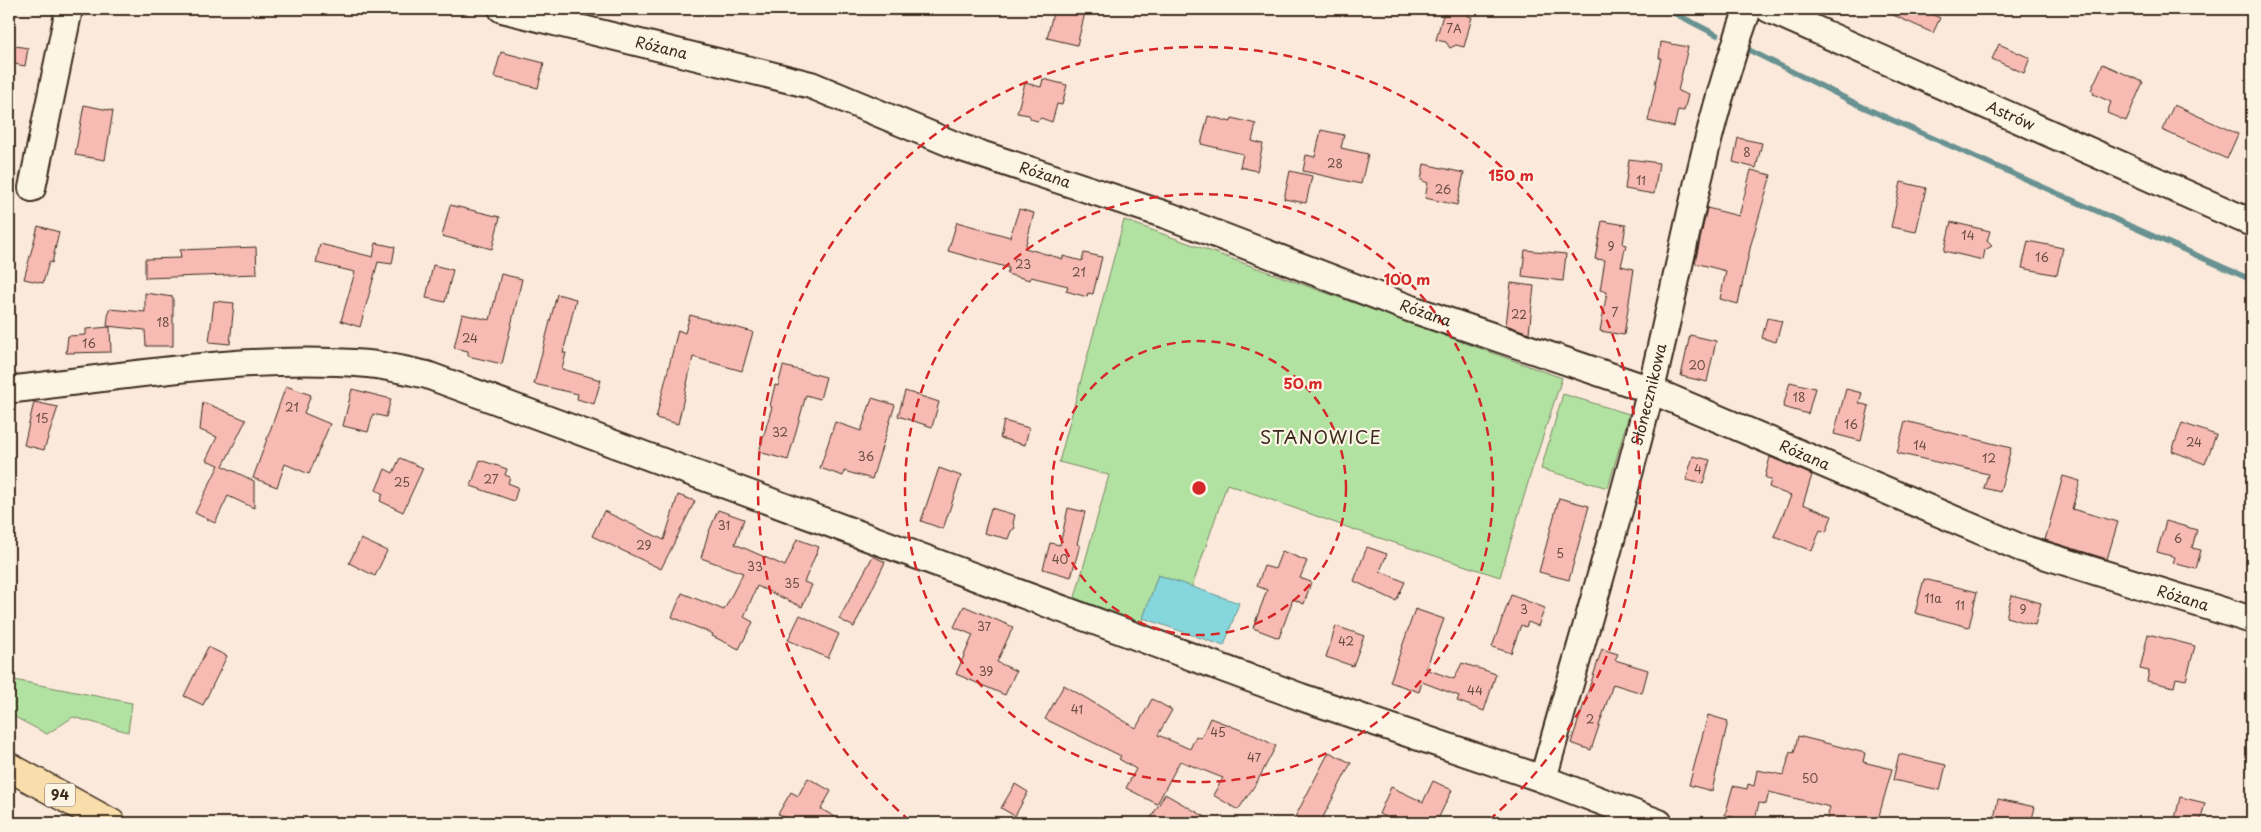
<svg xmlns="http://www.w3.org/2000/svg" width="2261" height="832" font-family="'Playpen Sans',sans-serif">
	<rect width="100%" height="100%" fill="#fbe9db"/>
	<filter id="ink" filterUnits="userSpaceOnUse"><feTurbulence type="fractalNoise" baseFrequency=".02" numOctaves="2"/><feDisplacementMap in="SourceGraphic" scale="10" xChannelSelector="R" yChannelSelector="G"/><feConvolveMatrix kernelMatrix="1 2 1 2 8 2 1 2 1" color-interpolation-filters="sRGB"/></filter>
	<g filter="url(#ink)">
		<g fill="#b2e2a2" stroke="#768660">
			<polygon points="1124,220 1562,378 1530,476 1500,577 1358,531 1227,484 1192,587 1158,575 1140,627 1074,601 1109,475 1059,462"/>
			<polygon points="1563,394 1629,414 1608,488 1541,469"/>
			<polygon points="9,679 132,703 128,732 73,717 47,734 9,714"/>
		</g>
		<polygon fill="#86d7dd" stroke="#689291" points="1158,575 1239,603 1224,646 1143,618"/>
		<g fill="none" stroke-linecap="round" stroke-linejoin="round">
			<g stroke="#689291" stroke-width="5.5">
				<polyline points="1666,9 1717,35"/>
				<polyline points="1749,50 1863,107 2252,280"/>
			</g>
		</g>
		<g fill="#f7bbb3" stroke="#3b2a1e">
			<polygon points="1054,9 1086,9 1077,45 1047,38"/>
			<polygon points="1448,9 1470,9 1468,16 1472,17 1464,47 1456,45 1450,48 1446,42 1436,40 1444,11 1447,11"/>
			<polygon points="1880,9 1931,9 1929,13 1940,18 1933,33"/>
			<polygon points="1661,42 1688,47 1678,91 1688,95 1684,111 1678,110 1674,127 1648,121 1656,84 1655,84 1661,58 1659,58"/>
			<polygon points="1999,44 2030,58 2024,73 1992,59"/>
			<polygon points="9,45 28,48 25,66 9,63"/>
			<polygon points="501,52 544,63 538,88 494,77"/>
			<polygon points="2103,64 2143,82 2126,121 2107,113 2111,102 2093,94 2094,92 2091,90"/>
			<polygon points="1043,79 1067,85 1062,105 1057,104 1052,122 1041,118 1037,121 1031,119 1029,115 1017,113 1025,83 1041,87"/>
			<polygon points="84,105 113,111 105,160 75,155"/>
			<polygon points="2174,105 2238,134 2227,159 2162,130"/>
			<polygon points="1208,116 1231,122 1232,118 1256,124 1252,141 1263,144 1257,171 1240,167 1243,154 1201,144"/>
			<polygon points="1321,130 1344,135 1341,148 1368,154 1361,184 1303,171 1306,155 1315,157"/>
			<polygon points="1738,138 1762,143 1756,168 1733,162"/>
			<polygon points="1629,159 1659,163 1654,194 1625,189"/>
			<polygon points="1424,164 1464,173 1457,205 1425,198 1428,183 1421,180"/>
			<polygon points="1751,170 1771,175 1751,244 1738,304 1720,299 1726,271 1695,263 1707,208 1739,216"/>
			<polygon points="1290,171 1312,176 1306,203 1284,199"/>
			<polygon points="1901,182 1926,188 1916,232 1891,227"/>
			<polygon points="450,205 500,217 492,249 442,236"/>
			<polygon points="1019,209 1034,213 1025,248 1063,259 1063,256 1082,261 1084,253 1102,257 1093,294 1088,293 1087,297 1066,291 1068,286 1031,277 1030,280 1007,274 1009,268 948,251 957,222 1010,237"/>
			<polygon points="1602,221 1626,225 1623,244 1626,245 1621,266 1634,269 1624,335 1600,331 1607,292 1600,290 1605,260 1595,259"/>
			<polygon points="1951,222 1990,231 1987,241 1992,246 1985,250 1983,260 1944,251"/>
			<polygon points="38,226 59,232 52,263 49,262 43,283 24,279"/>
			<polygon points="2028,241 2063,248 2057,275 2022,268"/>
			<polygon points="376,243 395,247 392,264 378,262 360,327 341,321 355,272 316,263 320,244 373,257"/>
			<polygon points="256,247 257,274 145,278 145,259 181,258 180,250"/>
			<polygon points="1525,250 1566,254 1563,281 1522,276"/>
			<polygon points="433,265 453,270 445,302 426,298"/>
			<polygon points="501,274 522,279 502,364 468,356 468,351 454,348 462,314 490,320"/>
			<polygon points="1511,283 1534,286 1529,333 1506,325"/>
			<polygon points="145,293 173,297 173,346 146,346 145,330 107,326 109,309 145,312"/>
			<polygon points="557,294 576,299 563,353 566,353 562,369 601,380 594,404 577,399 578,394 534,384"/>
			<polygon points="214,301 234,303 230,344 209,342"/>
			<polygon points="690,315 753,332 742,371 693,357 678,424 656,418 678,330 685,333"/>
			<polygon points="1767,318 1782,321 1776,342 1762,338"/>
			<polygon points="110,327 111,352 66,353 68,336 86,335 86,329"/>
			<polygon points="1690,335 1716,341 1707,382 1681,376"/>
			<polygon points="783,366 826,377 820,399 806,395 788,460 759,452 772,407 770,406 775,385 778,386"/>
			<polygon points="1790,382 1815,388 1808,414 1783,407"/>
			<polygon points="286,386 311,395 304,413 330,424 309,474 285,464 277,487 253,478"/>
			<polygon points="352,389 391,399 386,417 373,414 368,432 343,426"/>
			<polygon points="1846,389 1862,393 1859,403 1869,406 1861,441 1834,434"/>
			<polygon points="905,391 939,402 932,427 898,416"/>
			<polygon points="872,398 895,405 872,479 844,471 843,476 820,468 835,422 861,431"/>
			<polygon points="34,402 58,407 44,450 24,445"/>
			<polygon points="203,402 246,420 223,466 254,481 254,508 228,496 215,523 195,513 219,465 206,460 217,437 200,430"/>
			<polygon points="1004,421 1029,428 1025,445 1000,438"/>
			<polygon points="1905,421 2011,448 2000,492 1984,488 1988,474 1897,453"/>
			<polygon points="2182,423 2216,435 2205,464 2172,451"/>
			<polygon points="1693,456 1710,460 1703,484 1686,480"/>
			<polygon points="1770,457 1812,475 1803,504 1832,516 1826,532 1820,530 1812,551 1774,536 1791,496 1769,487 1771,480 1765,477"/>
			<polygon points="400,458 423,468 403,512 380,501 383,494 376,490 385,469 393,473"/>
			<polygon points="480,460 507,469 505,475 510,477 508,483 518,487 514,501 471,486"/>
			<polygon points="939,468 961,476 943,529 921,521"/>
			<polygon points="2063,476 2080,481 2072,509 2118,522 2107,559 2045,540"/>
			<polygon points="678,495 695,501 661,569 592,536 604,511 664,540"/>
			<polygon points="1559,498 1589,506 1569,580 1539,572"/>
			<polygon points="991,508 1015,515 1013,523 1015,528 1011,531 1008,539 984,533"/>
			<polygon points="1068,508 1085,512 1077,544 1080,545 1071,577 1043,569 1050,543 1060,545"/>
			<polygon points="718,510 744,519 735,544 785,566 797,539 819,547 804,582 812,585 802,607 757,586 744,617 753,622 739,649 712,636 713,634 672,617 682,593 724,610 743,573 701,558 708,534"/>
			<polygon points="2166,521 2197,530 2192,548 2201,550 2196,569 2173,563 2175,557 2157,552"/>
			<polygon points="361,539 387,551 375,576 349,563"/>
			<polygon points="1367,547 1387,554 1380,571 1405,582 1396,601 1354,581"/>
			<polygon points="1282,551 1307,561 1300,578 1311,582 1304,604 1293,599 1279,638 1253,628 1267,590 1257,586 1264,566 1275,569"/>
			<polygon points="873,556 885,562 854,627 839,619"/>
			<polygon points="1924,579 1977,592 1969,627 1915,613"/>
			<polygon points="1511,595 1545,608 1538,626 1528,622 1526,627 1521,625 1511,653 1492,647"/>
			<polygon points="2012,595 2041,603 2035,625 2006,617"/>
			<polygon points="964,606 1013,627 997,662 1016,671 1005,695 956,674 973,635 954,627"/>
			<polygon points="1415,609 1444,619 1426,669 1454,679 1462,663 1496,674 1484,711 1457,701 1459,696 1422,682 1419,692 1390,682"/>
			<polygon points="800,615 839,634 828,658 788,640"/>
			<polygon points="1336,626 1364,636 1353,666 1326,657"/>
			<polygon points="2148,634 2195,646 2186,680 2176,678 2174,687 2147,681 2149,671 2140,669"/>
			<polygon points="208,647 227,656 203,705 184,696"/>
			<polygon points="1602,649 1618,654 1615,660 1648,670 1642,693 1613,684 1591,750 1571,743"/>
			<polygon points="1064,685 1136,728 1152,699 1172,710 1158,735 1190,749 1196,736 1201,738 1210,718 1254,735 1276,746 1257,782 1238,810 1213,795 1223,778 1180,761 1157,804 1126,788 1136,769 1119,759 1121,756 1045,719"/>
			<polygon points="1708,715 1728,721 1712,791 1689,785"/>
			<polygon points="1798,736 1865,753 1863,762 1892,769 1877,823 1826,823 1830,807 1769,792 1766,804 1759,803 1754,823 1725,815 1733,786 1747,789 1748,784 1754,786 1757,770 1784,775 1790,752 1794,753"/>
			<polygon points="1329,752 1351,763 1320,823 1292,823"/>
			<polygon points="1899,754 1946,765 1940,790 1893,780"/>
			<polygon points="808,778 831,791 821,809 846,823 795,823 778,814 791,792 798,796"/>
			<polygon points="1433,781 1452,790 1436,823 1398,823 1379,814 1391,787 1423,802"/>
			<polygon points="1015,784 1028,792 1015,816 1001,808"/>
			<polygon points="1165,794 1216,823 1148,823"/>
			<polygon points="2180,797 2205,803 2200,823 2174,823"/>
			<polygon points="1998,799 2035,807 2031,823 1993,823"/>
		</g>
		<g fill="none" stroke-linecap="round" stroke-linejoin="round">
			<g stroke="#3b2a1e" stroke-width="30">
				<g id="minor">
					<path id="s1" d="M502 9 811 85 962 148 1169 216 1409 308 1651 390 2021 548 2252 620"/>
					<path id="s2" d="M1769 9 2252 223"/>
					<polyline points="32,188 69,9"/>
					<path d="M9 390C125 376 251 354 368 364 388 366 408 371 427 375L1301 697 1543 779 1659 823"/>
					<path id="s3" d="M1543 779C1579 649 1619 520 1651 389 1682 262 1703 132 1748 9"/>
				</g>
			</g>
			<g stroke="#3b2a1e" stroke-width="31">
				<polyline id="major" points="9,767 111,823"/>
			</g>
			<use href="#minor" stroke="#fcf5e5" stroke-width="26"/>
			<use href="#major" stroke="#f9deab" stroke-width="28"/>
		</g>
	</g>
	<g fill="none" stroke="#d62828" stroke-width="2.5" stroke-dasharray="9 6">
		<circle cx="1199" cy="488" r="147"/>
		<circle cx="1199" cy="488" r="294"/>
		<path d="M910 821A441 441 0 1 1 1488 821"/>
	</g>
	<g text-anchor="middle" stroke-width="4.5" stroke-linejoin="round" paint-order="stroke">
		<g font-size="12" fill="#6a4e43">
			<text x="1454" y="33">7A</text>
			<text x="1747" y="157">8</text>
			<text x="1335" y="168">28</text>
			<text x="1641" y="185">11</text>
			<text x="1443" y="194">26</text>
			<text x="1968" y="240">14</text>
			<text x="1611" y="251">9</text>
			<text x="2042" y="262">16</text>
			<text x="1023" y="269">23</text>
			<text x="1079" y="277">21</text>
			<text x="1615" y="317">7</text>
			<text x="1519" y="319">22</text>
			<text x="163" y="327">18</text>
			<text x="470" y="343">24</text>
			<text x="89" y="348">16</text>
			<text x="1697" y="370">20</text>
			<text x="1799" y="402">18</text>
			<text x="292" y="412">21</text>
			<text x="42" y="423">15</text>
			<text x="1851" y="429">16</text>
			<text x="780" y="437">32</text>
			<text x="2194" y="447">24</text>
			<text x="1920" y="450">14</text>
			<text x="866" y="461">36</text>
			<text x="1989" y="463">12</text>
			<text x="1698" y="474">4</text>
			<text x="491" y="484">27</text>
			<text x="402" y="487">25</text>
			<text x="724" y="530">31</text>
			<text x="2178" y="543">6</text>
			<text x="644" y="550">29</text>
			<text x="1560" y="558">5</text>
			<text x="1060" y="564">40</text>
			<text x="755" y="571">33</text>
			<text x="792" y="588">35</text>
			<text x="1933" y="603">11a</text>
			<text x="1960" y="610">11</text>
			<text x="1524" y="614">3</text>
			<text x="2023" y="614">9</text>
			<text x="984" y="631">37</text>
			<text x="1346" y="646">42</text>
			<text x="986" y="676">39</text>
			<text x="1475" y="695">44</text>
			<text x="1077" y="714">41</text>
			<text x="1590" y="724">2</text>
			<text x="1218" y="737">45</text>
			<text x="1254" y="762">47</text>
			<text x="1810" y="783">50</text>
		</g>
		<rect fill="#fcf5e5" stroke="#75675a" stroke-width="1" x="45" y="783.5" width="30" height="23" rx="4"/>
		<g font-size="14" font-weight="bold" fill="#3b2a1e">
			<text x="60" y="800">94</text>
		</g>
		<g font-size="15" fill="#3b2a1e" stroke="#fcf5e5">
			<text dy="5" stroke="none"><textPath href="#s1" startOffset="164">Różana</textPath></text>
			<text dy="5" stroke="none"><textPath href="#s2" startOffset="264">Astrów</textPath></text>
			<text dy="5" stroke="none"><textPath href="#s1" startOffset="569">Różana</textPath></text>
			<text dy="5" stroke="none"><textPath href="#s1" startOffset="974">Różana</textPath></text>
			<text dy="5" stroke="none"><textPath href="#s3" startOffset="399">Słonecznikowa</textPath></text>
			<text dy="5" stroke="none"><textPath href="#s1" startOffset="1379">Różana</textPath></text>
			<text dy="5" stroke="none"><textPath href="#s1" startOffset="1784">Różana</textPath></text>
		</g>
		<g font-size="18" letter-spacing="1" fill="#3b2a1e" stroke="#fcf5e5">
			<text x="1321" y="444">STANOWICE</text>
		</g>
	</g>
	<circle cx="1199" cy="488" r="8" fill="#d62828" stroke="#fcf5e5" stroke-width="2.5"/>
	<g font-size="15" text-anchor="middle" font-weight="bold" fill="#d62828" stroke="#fcf5e5" stroke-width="4.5" stroke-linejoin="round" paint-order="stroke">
		<text x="1511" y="181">150 m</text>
		<text x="1407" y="285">100 m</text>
		<text x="1303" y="389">50 m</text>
	</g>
	<rect width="2261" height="832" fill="none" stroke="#fcf5e5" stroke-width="30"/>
	<rect x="15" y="15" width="2231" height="802" fill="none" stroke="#3b2a1e" stroke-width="2" filter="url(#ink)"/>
</svg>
